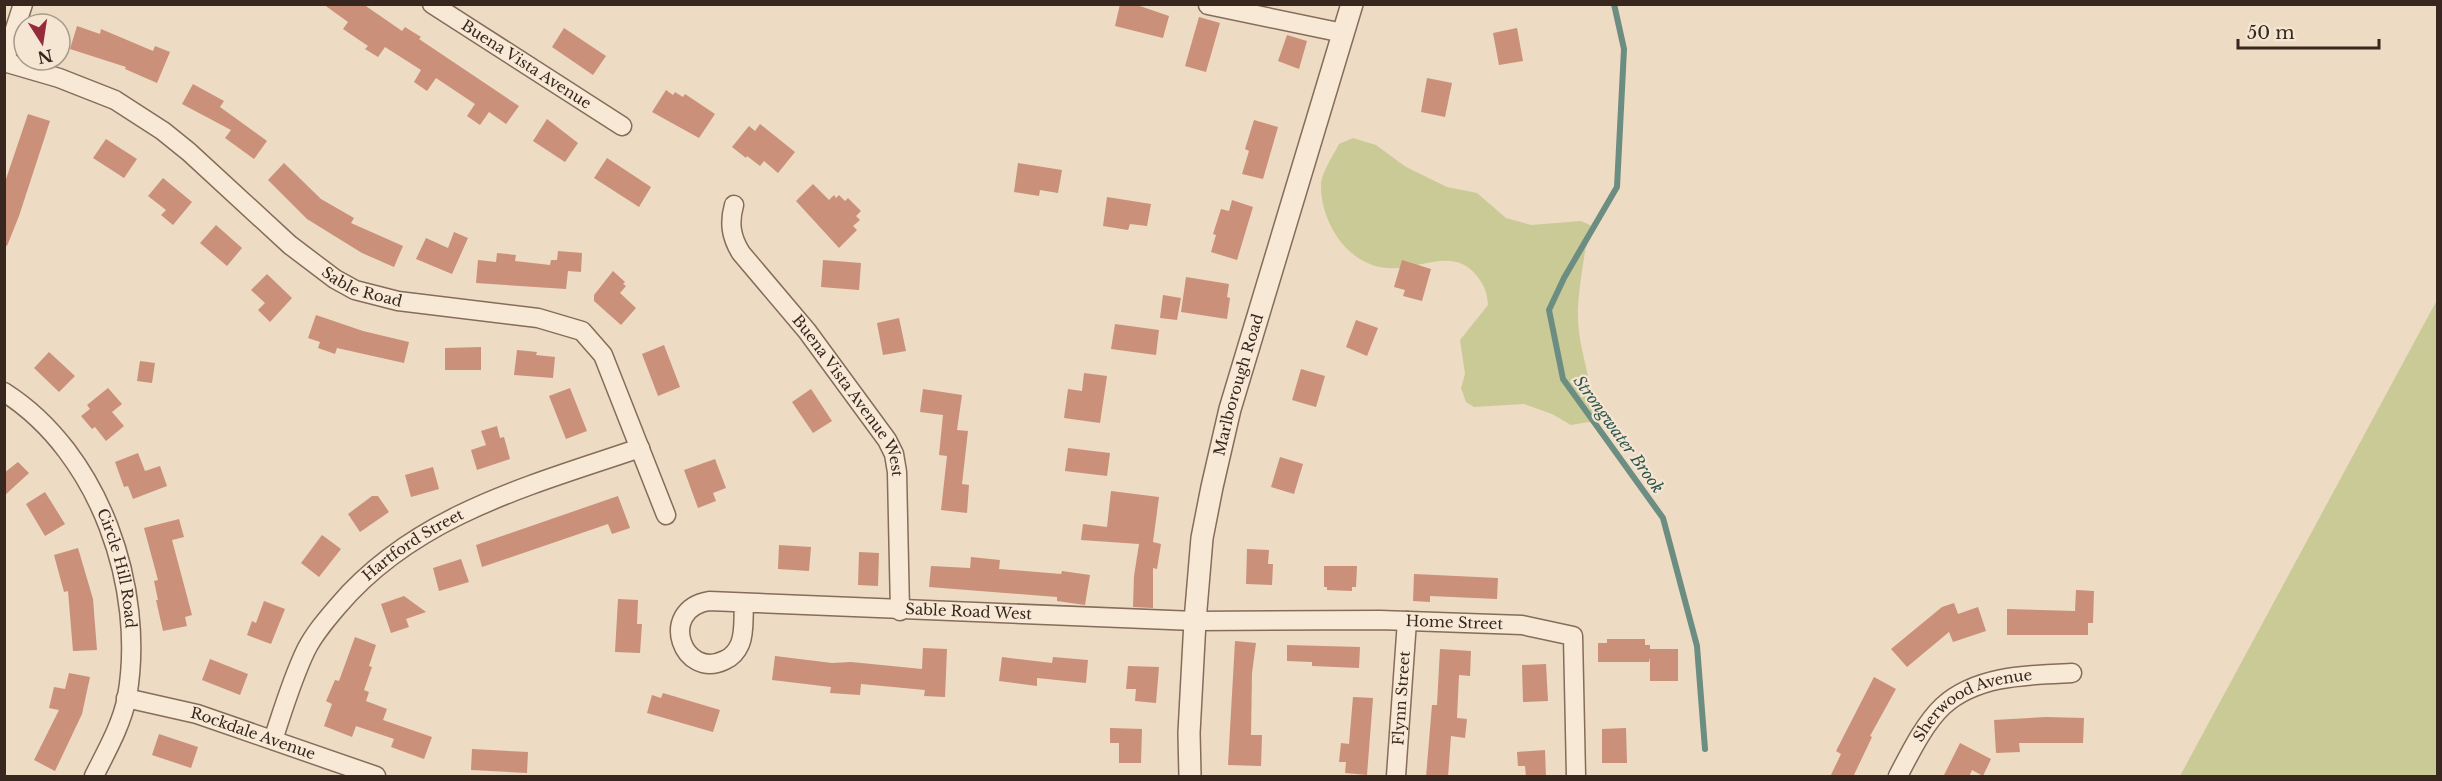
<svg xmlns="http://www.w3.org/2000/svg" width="2442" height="781" font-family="'Libre Baskerville',serif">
	<rect width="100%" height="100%" fill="#eddbc3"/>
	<g fill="#caca97">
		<path d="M1353 138 1376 145 1406 167 1447 187 1477 193 1506 218 1531 225 1581 221 1590 225C1592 235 1587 242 1585 252 1582 270 1579 289 1578 307 1576 347 1594 382 1595 421L1571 425 1552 414 1524 404 1474 407 1466 402 1461 388 1465 374 1460 340 1488 305C1487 292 1485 287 1477 276 1453 245 1418 271 1387 268 1347 265 1321 222 1321 186 1321 173 1333 156 1339 144Z"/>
		<polygon points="2437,300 2437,776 2180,776"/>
	</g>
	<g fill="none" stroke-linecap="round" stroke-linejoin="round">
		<polyline stroke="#6c8d81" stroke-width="6" points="1614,4 1624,49 1617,187 1564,278 1549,310 1563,379 1663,518 1697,646 1705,749"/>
	</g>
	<g fill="#ca907a">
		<polygon points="323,4 363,4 402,31 405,27 421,37 419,39 519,106 506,124 489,112 480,125 467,116 475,104 436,78 427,91 414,82 421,70 385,47 378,57 365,49 368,46 343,29 348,22"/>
		<polygon points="1120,4 1134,4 1169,16 1163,38 1115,26"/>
		<polygon points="1199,17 1220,23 1206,72 1185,66"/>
		<polygon points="77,26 100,34 101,29 153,51 155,46 170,52 157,83 125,69 126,67 70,49"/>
		<polygon points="564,28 606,56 593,75 552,47"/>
		<polygon points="1517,28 1523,61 1499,65 1493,33"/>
		<polygon points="1287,35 1307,41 1299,69 1278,61"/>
		<polygon points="1427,78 1452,83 1445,117 1421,112"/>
		<polygon points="193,84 224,101 220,107 267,141 254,159 225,138 231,130 182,104"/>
		<polygon points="666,90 673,95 675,92 683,97 685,94 715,114 699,138 652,112"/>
		<polygon points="28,114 50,121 19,216 7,246 4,245 4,185"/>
		<polygon points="547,119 578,143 565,162 533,141"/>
		<polygon points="1254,120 1278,127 1263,179 1242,174 1249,151 1245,149"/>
		<polygon points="760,124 795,152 778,173 764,161 760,166 747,156 746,158 732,147 749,126 755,131"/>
		<polygon points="106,139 137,159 124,178 93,158"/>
		<polygon points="607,158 651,187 639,207 594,178"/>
		<polygon points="284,163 321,199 354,218 351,223 403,246 394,267 362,253 307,219 268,180"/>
		<polygon points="1018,163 1062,170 1058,193 1040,190 1039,196 1014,192"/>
		<polygon points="163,178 192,202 173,225 161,215 166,210 148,196"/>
		<polygon points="813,184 829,200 834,195 836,198 839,195 845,201 848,198 861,211 856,216 860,220 853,226 857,230 839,248 796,201"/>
		<polygon points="1107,197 1151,204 1147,226 1130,224 1128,230 1103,226"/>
		<polygon points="1232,200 1253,207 1237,260 1211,252 1216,235 1213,234 1221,209 1229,211"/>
		<polygon points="216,225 242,248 227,266 200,243"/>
		<polygon points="454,232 468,238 452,274 416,259 426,238 448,248"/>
		<polygon points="558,251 582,253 581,272 568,271 566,289 476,283 478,260 496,262 497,253 516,255 515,261 550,265 551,260 557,260"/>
		<polygon points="823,260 861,263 859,290 821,287"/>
		<polygon points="1402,260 1431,269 1422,301 1403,296 1405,290 1394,287"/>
		<polygon points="613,271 625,282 623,284 626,286 620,293 636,308 621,325 594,301 594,295"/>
		<polygon points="267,274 292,298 270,322 258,310 265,303 251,290"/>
		<polygon points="1186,277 1229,284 1227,297 1230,298 1227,319 1181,312"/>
		<polygon points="1163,295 1181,298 1177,320 1160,318"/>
		<polygon points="316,315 363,331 409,342 404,363 337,348 335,354 318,348 320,342 308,338"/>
		<polygon points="899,318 906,351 883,355 877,323"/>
		<polygon points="1356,320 1378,328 1367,356 1346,347"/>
		<polygon points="1115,324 1159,330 1156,355 1111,349"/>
		<polygon points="664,345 680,387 658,396 642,354"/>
		<polygon points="481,347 481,370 445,370 445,348"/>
		<polygon points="517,350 537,352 536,355 555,357 553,378 514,375"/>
		<polygon points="49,352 75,376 59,392 34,368"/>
		<polygon points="140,361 155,363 152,383 137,381"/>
		<polygon points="1301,369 1325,376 1316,407 1292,400"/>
		<polygon points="1084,373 1107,376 1100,423 1064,418 1068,389 1082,391"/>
		<polygon points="108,388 122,404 112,412 124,426 106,441 95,427 92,429 81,416 90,409 87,405"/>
		<polygon points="570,388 587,431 566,439 549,396"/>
		<polygon points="811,389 832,421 813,433 792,402"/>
		<polygon points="923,389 962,395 957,430 968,431 962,484 969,485 967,513 941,510 947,456 939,455 943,415 920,412"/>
		<polygon points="497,426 500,438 504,437 510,459 477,470 471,450 486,445 481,431"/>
		<polygon points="1068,448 1110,453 1107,476 1065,471"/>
		<polygon points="138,453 145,471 160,466 167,486 133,499 128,486 124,487 115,462"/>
		<polygon points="1280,457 1303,464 1294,494 1271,487"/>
		<polygon points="715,459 726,488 713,493 716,501 698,508 684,470"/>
		<polygon points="18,462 29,473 4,496 4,473"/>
		<polygon points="433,467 439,489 411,497 405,475"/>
		<polygon points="1111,491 1159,497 1153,542 1161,544 1157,569 1153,568 1153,608 1133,607 1134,576 1139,544 1081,540 1083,524 1107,527"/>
		<polygon points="45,492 65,524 45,536 26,504"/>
		<polygon points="372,496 378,496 389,512 360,532 348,514"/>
		<polygon points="618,496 630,528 612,534 608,524 482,567 476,545"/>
		<polygon points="179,519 184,537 172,540 192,615 185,617 187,626 163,631 156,600 158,600 154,581 158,580 144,528"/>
		<polygon points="322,535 341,549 319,577 301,563"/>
		<polygon points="779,545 811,547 809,571 778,569"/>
		<polygon points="78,548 93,599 97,650 73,651 68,591 64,592 54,555"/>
		<polygon points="1247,549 1269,550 1268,564 1273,564 1272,585 1246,584"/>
		<polygon points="859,552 879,553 878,586 858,585"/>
		<polygon points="971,557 1000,560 999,569 1061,574 1062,571 1090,575 1085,605 1057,601 1057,597 929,587 931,566 970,568"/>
		<polygon points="461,559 469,582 439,591 433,568"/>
		<polygon points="1324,566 1357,566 1356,587 1352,587 1352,591 1327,590 1327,587 1324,587"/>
		<polygon points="1414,574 1498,578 1497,599 1430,596 1430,602 1413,601"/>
		<polygon points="2076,590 2094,591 2093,623 2088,623 2088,635 2007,635 2007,609 2075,611"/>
		<polygon points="404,596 426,612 406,619 409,627 391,633 381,604"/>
		<polygon points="618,599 638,600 637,624 642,624 640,653 615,652"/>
		<polygon points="264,601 285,609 271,644 247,635 252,621 256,623"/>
		<polygon points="1954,603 1958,614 1978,607 1986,631 1953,642 1949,632 1907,667 1891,649 1942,607"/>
		<polygon points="355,637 376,645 369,666 372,667 364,690 369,692 366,701 387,709 383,720 432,737 424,759 391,747 394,739 356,726 352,737 324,726 332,704 326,701 335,680 339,681"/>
		<polygon points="1607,639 1645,639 1645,645 1650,645 1650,649 1678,649 1678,681 1650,681 1650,658 1649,662 1598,662 1598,643 1607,643"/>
		<polygon points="1235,641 1256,643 1252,673 1251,735 1262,735 1261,766 1228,765"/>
		<polygon points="1287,645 1360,647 1359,668 1312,666 1312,662 1287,661"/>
		<polygon points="923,648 947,649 945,697 924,696 925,690 861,684 860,695 830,693 831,687 772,680 775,656 832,663 851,662 922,669"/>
		<polygon points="1440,649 1471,651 1470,676 1459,675 1457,718 1467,719 1465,738 1451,736 1448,777 1426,777 1432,705 1437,705"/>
		<polygon points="1002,657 1052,663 1053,657 1088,660 1086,683 1037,678 1037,686 999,681"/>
		<polygon points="210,659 248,674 240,695 202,680"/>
		<polygon points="1546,664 1548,701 1523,702 1522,665"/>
		<polygon points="1128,666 1159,667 1156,703 1135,701 1136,689 1126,689"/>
		<polygon points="69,673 90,677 82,714 55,771 34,760 59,710 49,708 54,687 65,689"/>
		<polygon points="1874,677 1896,689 1870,736 1872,737 1853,777 1830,777 1841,754 1836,751"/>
		<polygon points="663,693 720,710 713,732 647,713 652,695 661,698"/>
		<polygon points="1353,697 1373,698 1367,775 1345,773 1346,762 1339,762 1341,743 1349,744"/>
		<polygon points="2046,717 2084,718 2083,743 2019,743 2020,752 1996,753 1994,720"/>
		<polygon points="1110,728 1142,729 1141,763 1119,763 1119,743 1110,743"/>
		<polygon points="1626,728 1627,763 1602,763 1602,729"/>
		<polygon points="159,734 198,747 191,768 152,755"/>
		<polygon points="1960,743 1991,759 1983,776 1972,770 1969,777 1943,777"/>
		<polygon points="472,749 528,752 527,773 471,770"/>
		<polygon points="1545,750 1546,777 1526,777 1525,766 1518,766 1517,752"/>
	</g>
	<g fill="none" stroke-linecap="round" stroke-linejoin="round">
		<g stroke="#866c5a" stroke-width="21">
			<g id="minor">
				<path id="s1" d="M432 4 622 126"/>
				<polyline points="1208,5 1343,33"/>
				<path id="s2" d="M4 62 59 78 115 100 163 131 189 152 290 245 335 279 355 290 398 301 538 318 582 331 603 355 666 515"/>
				<polyline points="4,63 23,4"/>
				<path id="s3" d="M734 205C729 223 731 237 741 253L807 331 887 440 894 454 897 472 900 611"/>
				<path id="s4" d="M4 392C100 453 146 589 127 697 122 724 106 752 94 776"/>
				<path id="s5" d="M744 603C743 616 745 632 740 644 737 651 732 657 725 660 683 681 657 610 709 601L1195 621 1380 620 1522 625 1573 636 1576 776"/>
				<path id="s6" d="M126 698 197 714 376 776"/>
				<path id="s7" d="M273 740C283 710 292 679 306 650 314 634 326 620 338 606 415 515 531 485 640 448"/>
				<path id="s8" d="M1396 776 1407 621"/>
				<path id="s9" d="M1898 776C1910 753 1924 724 1943 706 1977 675 2029 675 2072 673"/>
			</g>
		</g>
		<g stroke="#866c5a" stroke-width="24">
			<g id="tertiary">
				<path id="s10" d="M1190 776 1189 733 1195 621 1202 538 1212 487 1230 409 1352 4"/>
			</g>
		</g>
		<use href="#minor" stroke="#f8e9d6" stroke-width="18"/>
		<use href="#tertiary" stroke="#f8e9d6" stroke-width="21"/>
	</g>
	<g text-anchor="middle" stroke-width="4.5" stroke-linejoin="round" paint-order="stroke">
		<g font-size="15" fill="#37271e" stroke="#f4e6d2">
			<text dy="5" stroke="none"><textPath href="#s1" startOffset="112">Buena Vista Avenue</textPath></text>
			<text dy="5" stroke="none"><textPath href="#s2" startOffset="430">Sable Road</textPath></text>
			<text dy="5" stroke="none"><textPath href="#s10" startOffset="396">Marlborough Road</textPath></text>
			<text dy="5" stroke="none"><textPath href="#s3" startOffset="230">Buena Vista Avenue West</textPath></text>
			<text dy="5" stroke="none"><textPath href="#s7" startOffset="248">Hartford Street</textPath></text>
			<text dy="5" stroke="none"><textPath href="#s4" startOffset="216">Circle Hill Road</textPath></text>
			<text dy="5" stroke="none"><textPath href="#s5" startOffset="434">Sable Road West</textPath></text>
			<text dy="5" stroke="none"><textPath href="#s5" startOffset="920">Home Street</textPath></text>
			<text dy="5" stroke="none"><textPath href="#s8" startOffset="78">Flynn Street</textPath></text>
			<text dy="5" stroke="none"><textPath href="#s9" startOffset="110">Sherwood Avenue</textPath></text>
			<text dy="5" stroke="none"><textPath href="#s6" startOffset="132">Rockdale Avenue</textPath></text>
		</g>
		<g font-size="16" font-style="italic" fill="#2e564e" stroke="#f4e6d2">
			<text transform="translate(1619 434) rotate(54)" y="6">Strongwater Brook</text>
		</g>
	</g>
	<rect width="2442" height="781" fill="none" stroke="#37271e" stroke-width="12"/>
	<g transform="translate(42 42) rotate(168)"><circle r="28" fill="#f4e6d2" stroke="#a89a8a" stroke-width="1.5"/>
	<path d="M0-4.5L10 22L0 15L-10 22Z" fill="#942c3b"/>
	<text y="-9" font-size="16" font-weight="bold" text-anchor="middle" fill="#37271e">N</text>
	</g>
	<path d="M2238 39v9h141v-9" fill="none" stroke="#37271e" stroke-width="3"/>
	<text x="2247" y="39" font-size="18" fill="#37271e" stroke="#f4e6d2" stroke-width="4.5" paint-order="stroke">50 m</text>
</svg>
